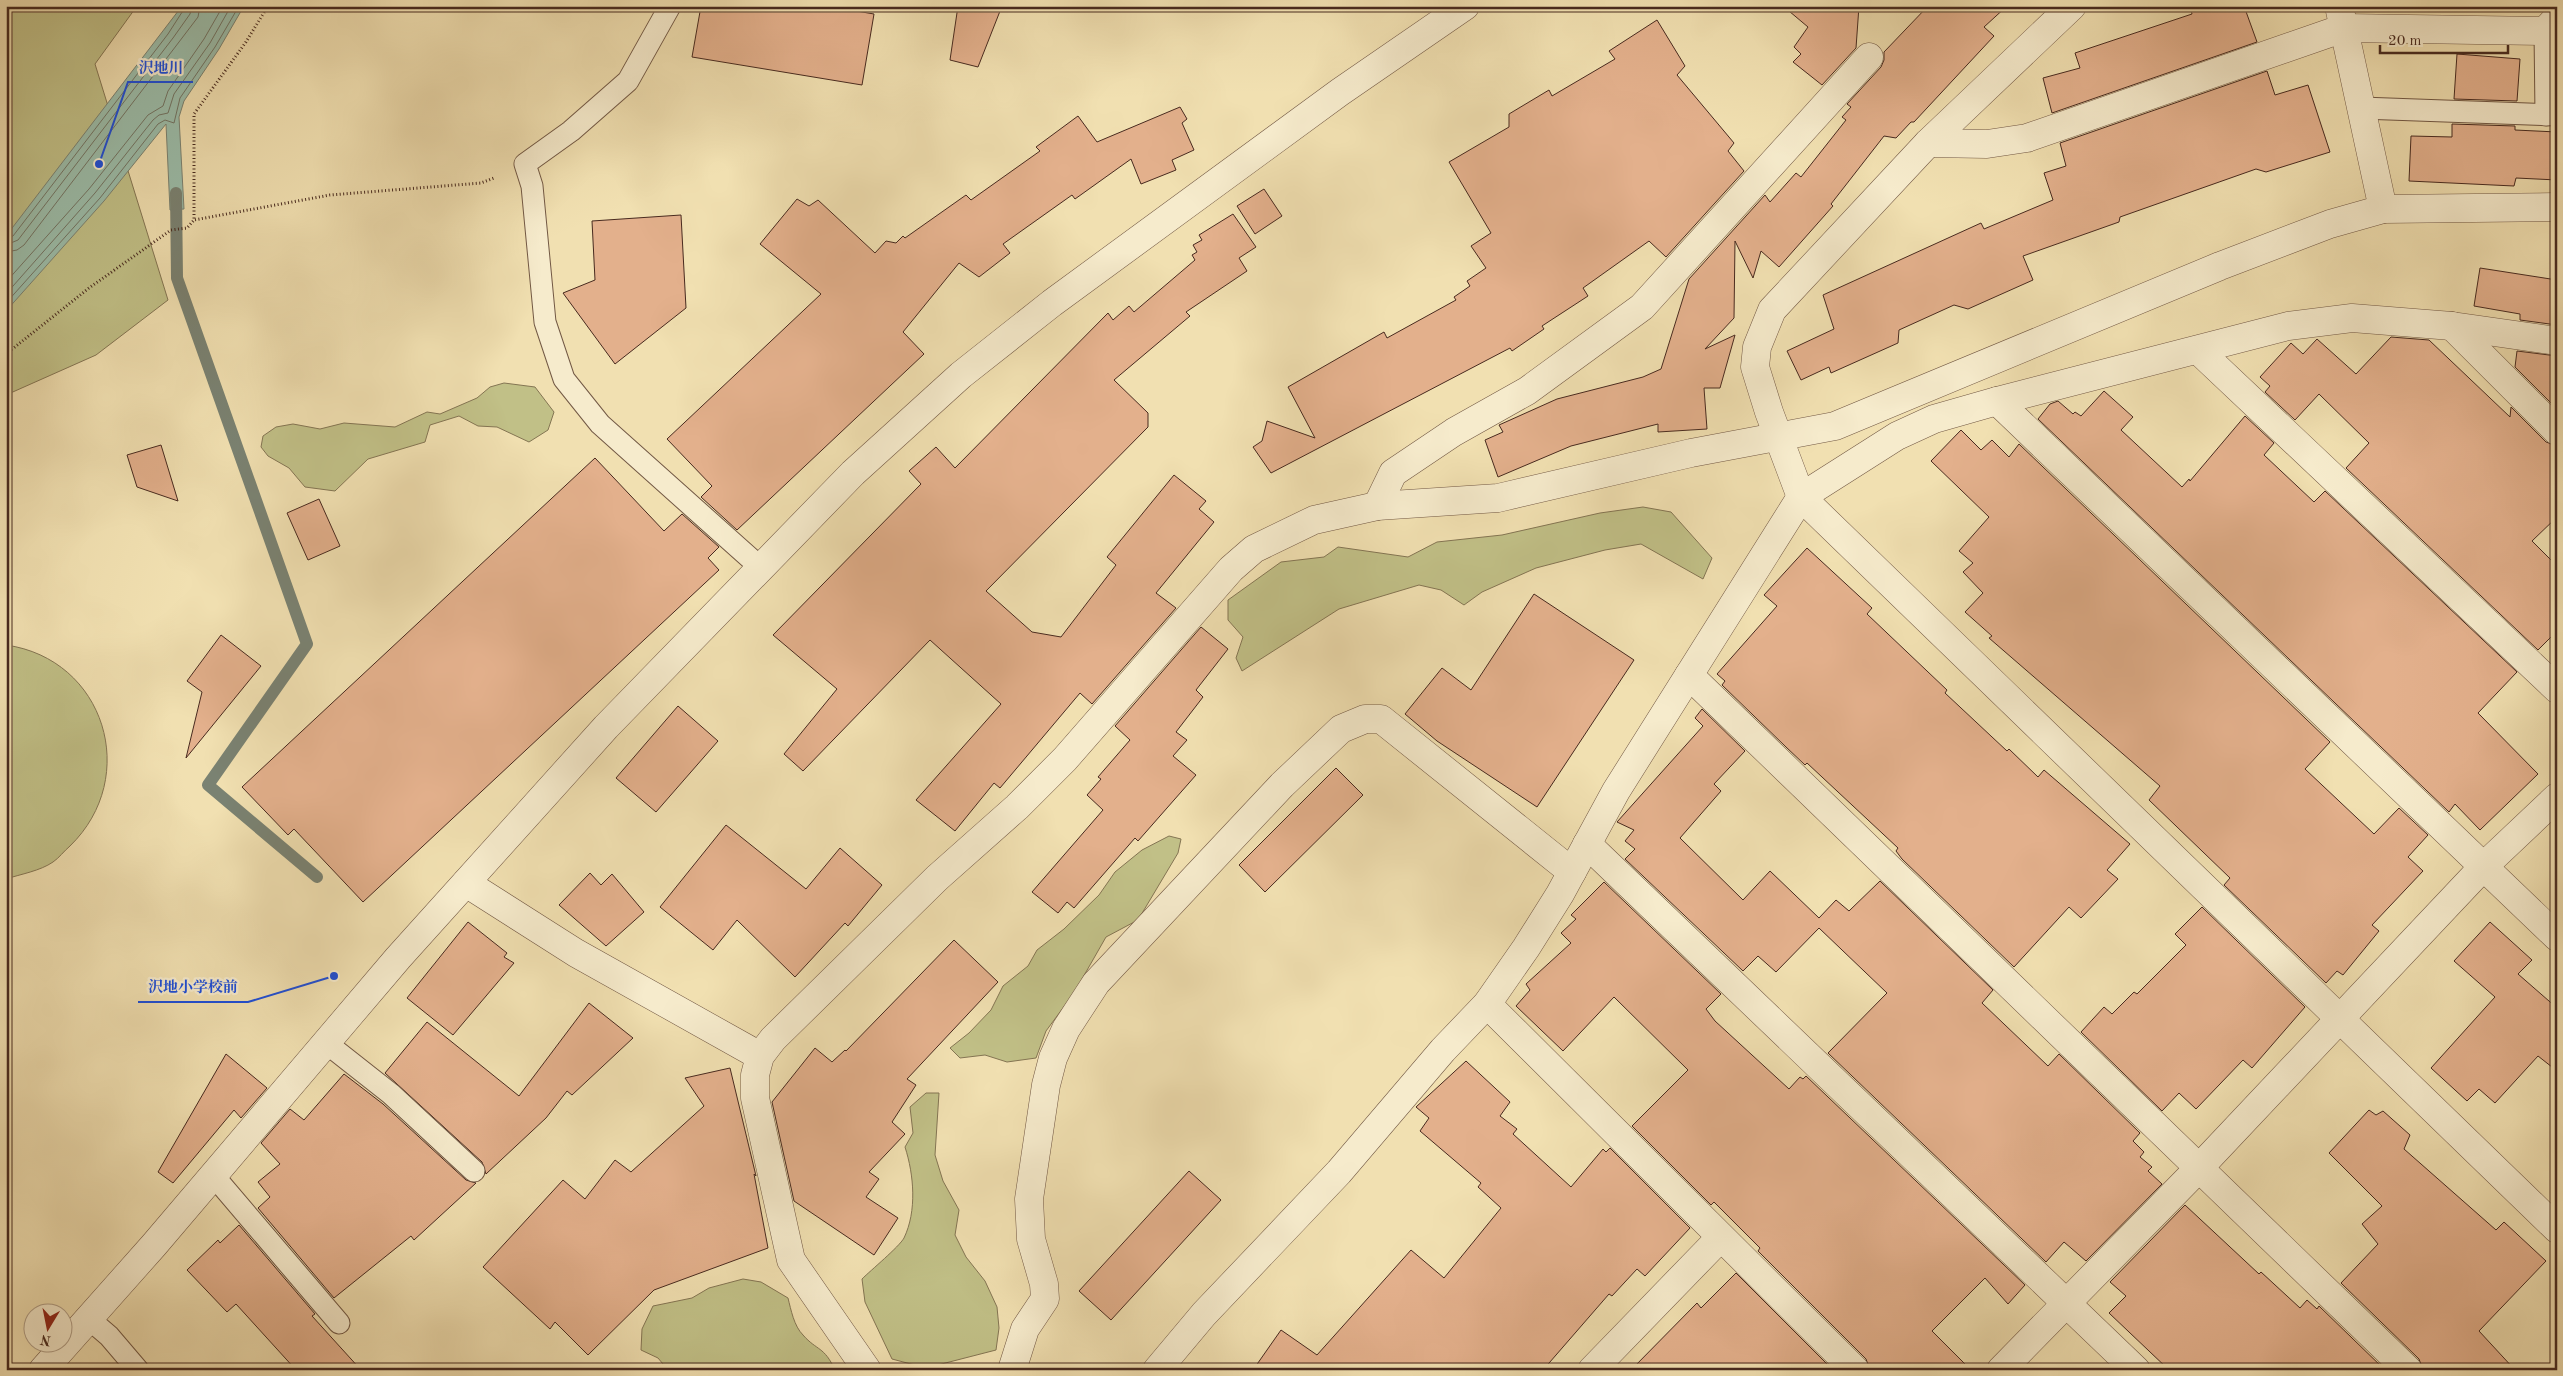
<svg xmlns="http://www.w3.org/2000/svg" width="2563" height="1376" font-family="'Old Standard TT','Noto Serif JP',serif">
	<rect width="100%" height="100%" fill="#f1e0b1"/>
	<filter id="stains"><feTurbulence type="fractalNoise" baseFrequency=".004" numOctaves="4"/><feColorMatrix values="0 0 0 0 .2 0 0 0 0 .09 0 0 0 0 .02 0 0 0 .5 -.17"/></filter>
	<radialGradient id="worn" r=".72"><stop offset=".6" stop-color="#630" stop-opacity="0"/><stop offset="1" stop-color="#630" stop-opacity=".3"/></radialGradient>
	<g fill="#c1c087" stroke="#847553">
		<polygon points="6,6 137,6 95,64 168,300 96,355 6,395"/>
		<polygon points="504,383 535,387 554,412 548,430 529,442 497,427 478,426 459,416 430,425 425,442 368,459 335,491 305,487 289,468 268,456 261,447 263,436 276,427 293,424 320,429 344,423 395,427 427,412 440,414 477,398 490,387"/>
		<polygon points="1643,507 1671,512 1712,558 1703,579 1641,544 1605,550 1536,568 1482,592 1464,605 1441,590 1419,585 1339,609 1242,671 1236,658 1243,637 1228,620 1228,600 1281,562 1324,557 1338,547 1408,557 1437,542 1502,535 1600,513"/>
		<path d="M6 645C105 659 141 777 70 846 64 851 59 858 53 862 40 871 21 874 6 879Z"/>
		<polygon points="1169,836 1181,839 1178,853 1138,920 1106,937 1074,993 1046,1031 1036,1058 1007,1062 985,1055 960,1058 950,1048 969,1033 991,1010 1003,986 1028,966 1037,950 1064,929 1099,895 1115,872 1142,850"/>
		<path d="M926 1093H939L935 1155 943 1181 959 1210 955 1235 966 1257 985 1281 997 1307 999 1328 996 1350 926 1368 892 1359 865 1302 862 1279C871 1270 899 1247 904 1238 917 1211 914 1175 905 1147L913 1133 910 1107Z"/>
		<path d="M743 1279 761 1282 788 1298C791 1310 794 1326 803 1335 817 1351 824 1346 835 1370H668L658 1358 641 1350 642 1329 653 1306 692 1298 709 1288Z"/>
	</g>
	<polygon fill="#9bbdaa" stroke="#7a8272" points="182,6 244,6 219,49 184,101 179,117 184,209 170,210 166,124 104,201 6,311 6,236"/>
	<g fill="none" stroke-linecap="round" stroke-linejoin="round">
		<g stroke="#727464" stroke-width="1">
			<polyline points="6,239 13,236 168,34 186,6"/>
			<polyline points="6,245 18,240 173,38 190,14 192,6"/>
			<polyline points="6,252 17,250 24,245 179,42 198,17 200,6"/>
			<polyline points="6,282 89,189 148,115 163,106 168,91 204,39 223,6"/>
			<polyline points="6,294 95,193 153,120 159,115 168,113 174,94 210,43 231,6"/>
			<polyline points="6,303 100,198 158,124 165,120 174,123 180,98 215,47 239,6"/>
		</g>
		<polyline stroke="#7a8272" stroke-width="12" points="176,193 177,278 307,644 208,785 317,877"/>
	</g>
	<g fill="#e3b08c" stroke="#482a1f">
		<polygon points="701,6 827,6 874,14 862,85 692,57"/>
		<polygon points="958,6 1002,6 978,67 950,60"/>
		<polygon points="1783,6 1859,6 1856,48 1822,85 1793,62 1801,54 1794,47 1808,27"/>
		<polygon points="1928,6 2007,6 1984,27 1994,36 1914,122 1911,122 1896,138 1884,136 1831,204 1833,206 1779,267 1761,251 1753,278 1735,241 1734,318 1705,349 1735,335 1720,388 1704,388 1707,429 1658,432 1658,424 1571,446 1498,477 1485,440 1503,432 1499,425 1557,399 1643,377 1661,369 1689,279 1765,195 1770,202 1796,173 1801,177 1846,120 1842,117 1851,107 1847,104 1881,67 1884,60 1884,52"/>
		<polygon points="2190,6 2244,6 2257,42 2052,113 2043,78 2080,68 2075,53 2192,14"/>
		<polygon points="1657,20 1685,66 1677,75 1734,143 1728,151 1744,171 1666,257 1649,241 1583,288 1588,296 1542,326 1544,329 1512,351 1510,348 1271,473 1253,447 1262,441 1267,421 1315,438 1288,387 1384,332 1387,338 1456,300 1454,297 1470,286 1467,281 1486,268 1471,246 1491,233 1449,162 1509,127 1509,114 1549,90 1552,96 1615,59 1609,51"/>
		<polygon points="2457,54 2520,59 2517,101 2454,99"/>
		<polygon points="2267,71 2275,95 2308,85 2330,152 2266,172 2256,169 2120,217 2119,222 2023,256 2033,280 1968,309 1954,305 1899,330 1898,343 1831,373 1829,367 1801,380 1787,351 1834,329 1823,295 1981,223 1984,229 2053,200 2044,173 2066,166 2060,143"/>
		<polygon points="1180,107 1187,119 1182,123 1194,150 1172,160 1176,170 1141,184 1131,159 1075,199 1072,195 1003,244 1010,253 979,277 959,263 903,332 924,354 737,530 701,497 712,486 667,439 821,294 760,244 797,199 809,206 818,200 875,253 886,241 896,243 903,236 905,238 966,195 971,200 1040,151 1036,147 1078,116 1097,142"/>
		<polygon points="2452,124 2515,126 2515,130 2557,132 2557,180 2516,178 2514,186 2409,181 2411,136 2452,137"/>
		<polygon points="1264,189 1282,216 1255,234 1237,206"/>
		<polygon points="1233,214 1256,247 1239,258 1247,271 1186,312 1190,316 1114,380 1148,413 1148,427 986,591 1032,632 1061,637 1116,565 1107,557 1174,475 1206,501 1199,509 1214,522 1156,593 1176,608 1092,704 1080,693 1000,788 994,783 955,831 916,800 1001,704 930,640 803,771 784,754 837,689 773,635 921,484 909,471 936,447 955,468 1108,313 1113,320 1129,306 1134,312 1195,260 1192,255 1197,252 1193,245 1202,240 1199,235"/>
		<polygon points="681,215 686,308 615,364 563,293 595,280 592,221"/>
		<polygon points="2480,268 2557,280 2557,325 2520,320 2520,314 2474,306"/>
		<polygon points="2391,337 2429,340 2510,417 2511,407 2546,442 2557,446 2557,517 2532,541 2557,566 2557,631 2538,650 2346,468 2369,443 2319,394 2295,420 2265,392 2270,386 2260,377 2291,343 2303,354 2317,339 2356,374"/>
		<polygon points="2517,351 2557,356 2557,409 2515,367"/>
		<polygon points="2104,391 2133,417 2121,430 2182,487 2189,479 2190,481 2245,416 2274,443 2264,455 2314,502 2325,491 2517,672 2478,713 2538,774 2480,830 2455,804 2449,812 2038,419 2050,404 2058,401 2073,414 2075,412 2081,416"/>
		<polygon points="1961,430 1981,450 1992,440 2009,457 2019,444 2330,742 2305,769 2374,834 2399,808 2428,835 2408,857 2423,871 2372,925 2379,931 2343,975 2337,971 2326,983 2224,885 2230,878 2149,800 2160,786 1989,638 1992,636 1965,612 1983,593 1963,572 1973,563 1959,551 1989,517 1931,461"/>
		<polygon points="161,445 178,501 137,487 127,455"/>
		<polygon points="595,458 664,531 682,514 719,547 708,558 719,570 363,902 294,829 288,835 242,787"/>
		<polygon points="319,499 340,546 308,560 287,513"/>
		<polygon points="1807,548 1872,608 1867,614 1947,690 1945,693 2007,751 2009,749 2038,777 2044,770 2130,844 2107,870 2118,879 2081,918 2069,907 2014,967 1902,859 1896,851 1898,848 1807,763 1805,765 1786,747 1722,685 1725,681 1717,674 1777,606 1764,595"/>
		<polygon points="1534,594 1634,660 1537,807 1437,741 1405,714 1442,668 1471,690"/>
		<polygon points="1201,627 1228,649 1196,690 1203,697 1176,732 1187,740 1173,756 1196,775 1138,841 1135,838 1074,908 1067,902 1058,913 1032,892 1103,810 1087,795 1101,779 1098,777 1130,740 1115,726"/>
		<polygon points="221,635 261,666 186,758 202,692 187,681"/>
		<polygon points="678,706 718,741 656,812 616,778"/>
		<polygon points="1702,709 1745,751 1714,784 1721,791 1680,838 1743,900 1770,871 1819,918 1836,900 1849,911 1880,881 1993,990 1982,1003 2048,1066 2059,1054 2140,1133 2133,1141 2144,1152 2140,1157 2152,1167 2148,1171 2162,1184 2086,1261 2064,1242 2046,1262 1828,1053 1887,993 1819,928 1776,972 1758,956 1743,971 1625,859 1635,849 1625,841 1634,830 1617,822 1703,726 1695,718"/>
		<polygon points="1336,768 1363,795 1265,892 1239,865"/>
		<polygon points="726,825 806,889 840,848 882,885 848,926 845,923 795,977 737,920 713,950 660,907"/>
		<polygon points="590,873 601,885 612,874 644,912 606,946 559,905"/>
		<polygon points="1604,882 1721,994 1706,1009 1715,1021 1789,1089 1800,1077 1803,1079 1806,1076 2025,1285 2008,1304 1985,1278 1932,1331 1971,1370 1870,1370 1866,1359 1758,1251 1760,1248 1714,1202 1711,1205 1632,1126 1688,1070 1614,997 1563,1051 1516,1006 1530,990 1526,984 1571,943 1561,933 1576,919 1571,915"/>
		<polygon points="2202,907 2305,1007 2252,1068 2243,1060 2196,1109 2179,1093 2162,1111 2081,1032 2104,1007 2112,1014 2134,992 2137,994 2186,945 2175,934"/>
		<polygon points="468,922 507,953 504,957 514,963 453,1035 407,998"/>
		<polygon points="2490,922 2532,960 2518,974 2557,1008 2557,1071 2538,1056 2495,1103 2479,1089 2467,1101 2431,1068 2495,997 2454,961"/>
		<polygon points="954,940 998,982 907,1079 916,1085 892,1122 905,1134 869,1172 879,1179 866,1197 898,1218 874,1255 794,1201 772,1102 815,1048 832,1062 845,1050 846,1051"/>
		<polygon points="589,1003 633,1038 572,1095 567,1091 546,1118 486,1174 482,1162 385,1073 427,1022 519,1096"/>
		<polygon points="226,1054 267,1088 241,1118 234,1110 173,1183 158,1172"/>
		<polygon points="1466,1061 1510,1102 1500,1116 1517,1129 1513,1134 1571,1187 1603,1149 1606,1152 1610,1148 1690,1228 1645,1276 1637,1269 1612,1296 1609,1294 1543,1370 1253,1370 1281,1330 1317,1355 1411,1250 1444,1278 1501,1208 1478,1187 1481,1183 1420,1131 1429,1118 1416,1107"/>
		<polygon points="730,1068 756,1176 754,1174 768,1248 654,1290 588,1355 555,1322 550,1329 483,1267 563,1180 585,1199 615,1160 631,1172 704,1106 685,1078"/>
		<polygon points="344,1074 383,1104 466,1180 476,1183 414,1240 411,1236 334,1298 258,1208 270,1197 258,1182 280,1164 261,1143 290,1109 304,1120"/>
		<polygon points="2369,1110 2376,1115 2383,1111 2410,1135 2404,1149 2496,1230 2504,1222 2546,1261 2479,1331 2515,1370 2423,1370 2419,1359 2341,1283 2378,1244 2362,1224 2382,1206 2329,1153"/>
		<polygon points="1189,1171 1221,1200 1111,1320 1079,1291"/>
		<polygon points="2185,1205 2259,1274 2261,1272 2300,1308 2307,1300 2317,1309 2319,1306 2385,1370 2169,1370 2109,1313 2126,1296 2110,1282"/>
		<polygon points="239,1225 315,1314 312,1316 361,1370 296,1370 236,1304 227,1312 187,1270 218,1240 220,1243"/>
		<polygon points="1736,1273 1833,1370 1631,1370 1697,1303 1701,1308"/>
	</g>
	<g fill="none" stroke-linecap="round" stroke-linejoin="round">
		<g stroke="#725844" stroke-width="23">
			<g id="service">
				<polyline points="670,6 628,81 571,131 525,164 532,186 545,322 564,379 600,424 761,568"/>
				<polyline points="2545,31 2546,115"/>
				<polyline points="2361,108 2557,115"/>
				<polyline points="325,1042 391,1094 474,1171"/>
				<polyline points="213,1175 339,1323"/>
				<polyline points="88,1318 109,1336 138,1370"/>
			</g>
		</g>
		<g stroke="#725844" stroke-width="29">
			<g id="minor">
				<polyline points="2072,6 1928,143 1772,310 1757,347 1755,367 1769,412 1801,497 2557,1229"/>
				<polyline points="2339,6 2383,209"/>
				<polyline points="1928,143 1987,144 2027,138 2344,28 2545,31 2557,18"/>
				<polyline points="2452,326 2557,431"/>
				<polyline points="2198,350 2557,689"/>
				<polyline points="1997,401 2557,937"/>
				<polyline points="1377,506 1393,473 1454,432 1527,391 1642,307 1869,57"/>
				<polyline points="1689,675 2408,1370"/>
				<polyline points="1587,844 2136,1370"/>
				<polyline points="466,883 576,953 760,1056"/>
				<polyline points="1487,1004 1855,1370"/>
				<polyline points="867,1370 791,1260 755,1098 755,1075 760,1056 773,1039 937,878 1017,807 1065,759 1231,569 1254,549 1314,520 1377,506 1498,498 1691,453 1835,426 2220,266 2330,224 2383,209 2557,207"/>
				<polyline points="1012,1370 1025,1329 1045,1299 1044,1284 1031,1239 1029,1199 1046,1085 1053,1058 1066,1029 1096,983 1282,785 1341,729 1365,719 1381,719 1572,872"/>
				<polyline points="1157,1370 1204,1314 1339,1172 1443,1050 1487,1004 1526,948 1560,894 1616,791 1801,497 1897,436 1934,419 1997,401 2288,326 2352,318 2452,326 2557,341"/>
				<polyline points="1592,1370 1720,1238"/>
				<polyline points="2001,1370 2199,1168 2484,866 2557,797"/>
			</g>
		</g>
		<g stroke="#725844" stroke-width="29">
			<polyline id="tertiary" points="43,1370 154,1245 398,958 606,727 853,473 961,375 1052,303 1340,92 1465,6"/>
		</g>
		<g stroke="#482a1f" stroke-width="3" stroke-dasharray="1 2.5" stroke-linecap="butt">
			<polyline points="268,6 246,42 194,114 194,220 330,195 481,183 494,178"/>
			<polyline points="6,354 89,288 171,230 187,228 194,220"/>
		</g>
		<use href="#service" stroke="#f6ebcc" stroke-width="21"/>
		<use href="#minor" stroke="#f6ebcc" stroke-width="28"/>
		<use href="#tertiary" stroke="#f6ebcc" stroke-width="28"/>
	</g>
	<path fill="none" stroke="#1d4ed8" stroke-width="2" d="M99 164L128 82H193M334 976L248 1002H138"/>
	<g fill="#1d4ed8" stroke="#f6ebcc" stroke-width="2">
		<circle cx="99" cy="164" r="5"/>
		<circle cx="334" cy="976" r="5"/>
	</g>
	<g font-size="15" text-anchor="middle" font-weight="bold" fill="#1d4ed8" stroke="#f6ebcc" stroke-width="4.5" stroke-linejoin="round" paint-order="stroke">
		<text x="161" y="73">沢地川</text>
		<text x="193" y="992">沢地小学校前</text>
	</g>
	<rect width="2563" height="1376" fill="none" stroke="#f1e0b1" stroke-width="25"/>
	<rect x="8" y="8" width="2548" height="1361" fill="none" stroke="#482a1f" stroke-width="2.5"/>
	<rect x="12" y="12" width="2538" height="1351" fill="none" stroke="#482a1f"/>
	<g transform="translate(48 1328) rotate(190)"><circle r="24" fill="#f6ebcc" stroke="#b09e87"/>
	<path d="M0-4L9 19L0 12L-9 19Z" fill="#8f2418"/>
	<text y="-8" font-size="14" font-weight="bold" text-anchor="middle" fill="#482a1f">N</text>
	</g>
	<path d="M2380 45v8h128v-8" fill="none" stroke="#482a1f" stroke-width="2.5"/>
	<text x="2388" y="45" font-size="15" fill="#482a1f" stroke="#f6ebcc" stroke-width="4" paint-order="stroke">20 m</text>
	<rect width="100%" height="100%" filter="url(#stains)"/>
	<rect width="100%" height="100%" fill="url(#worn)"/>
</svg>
